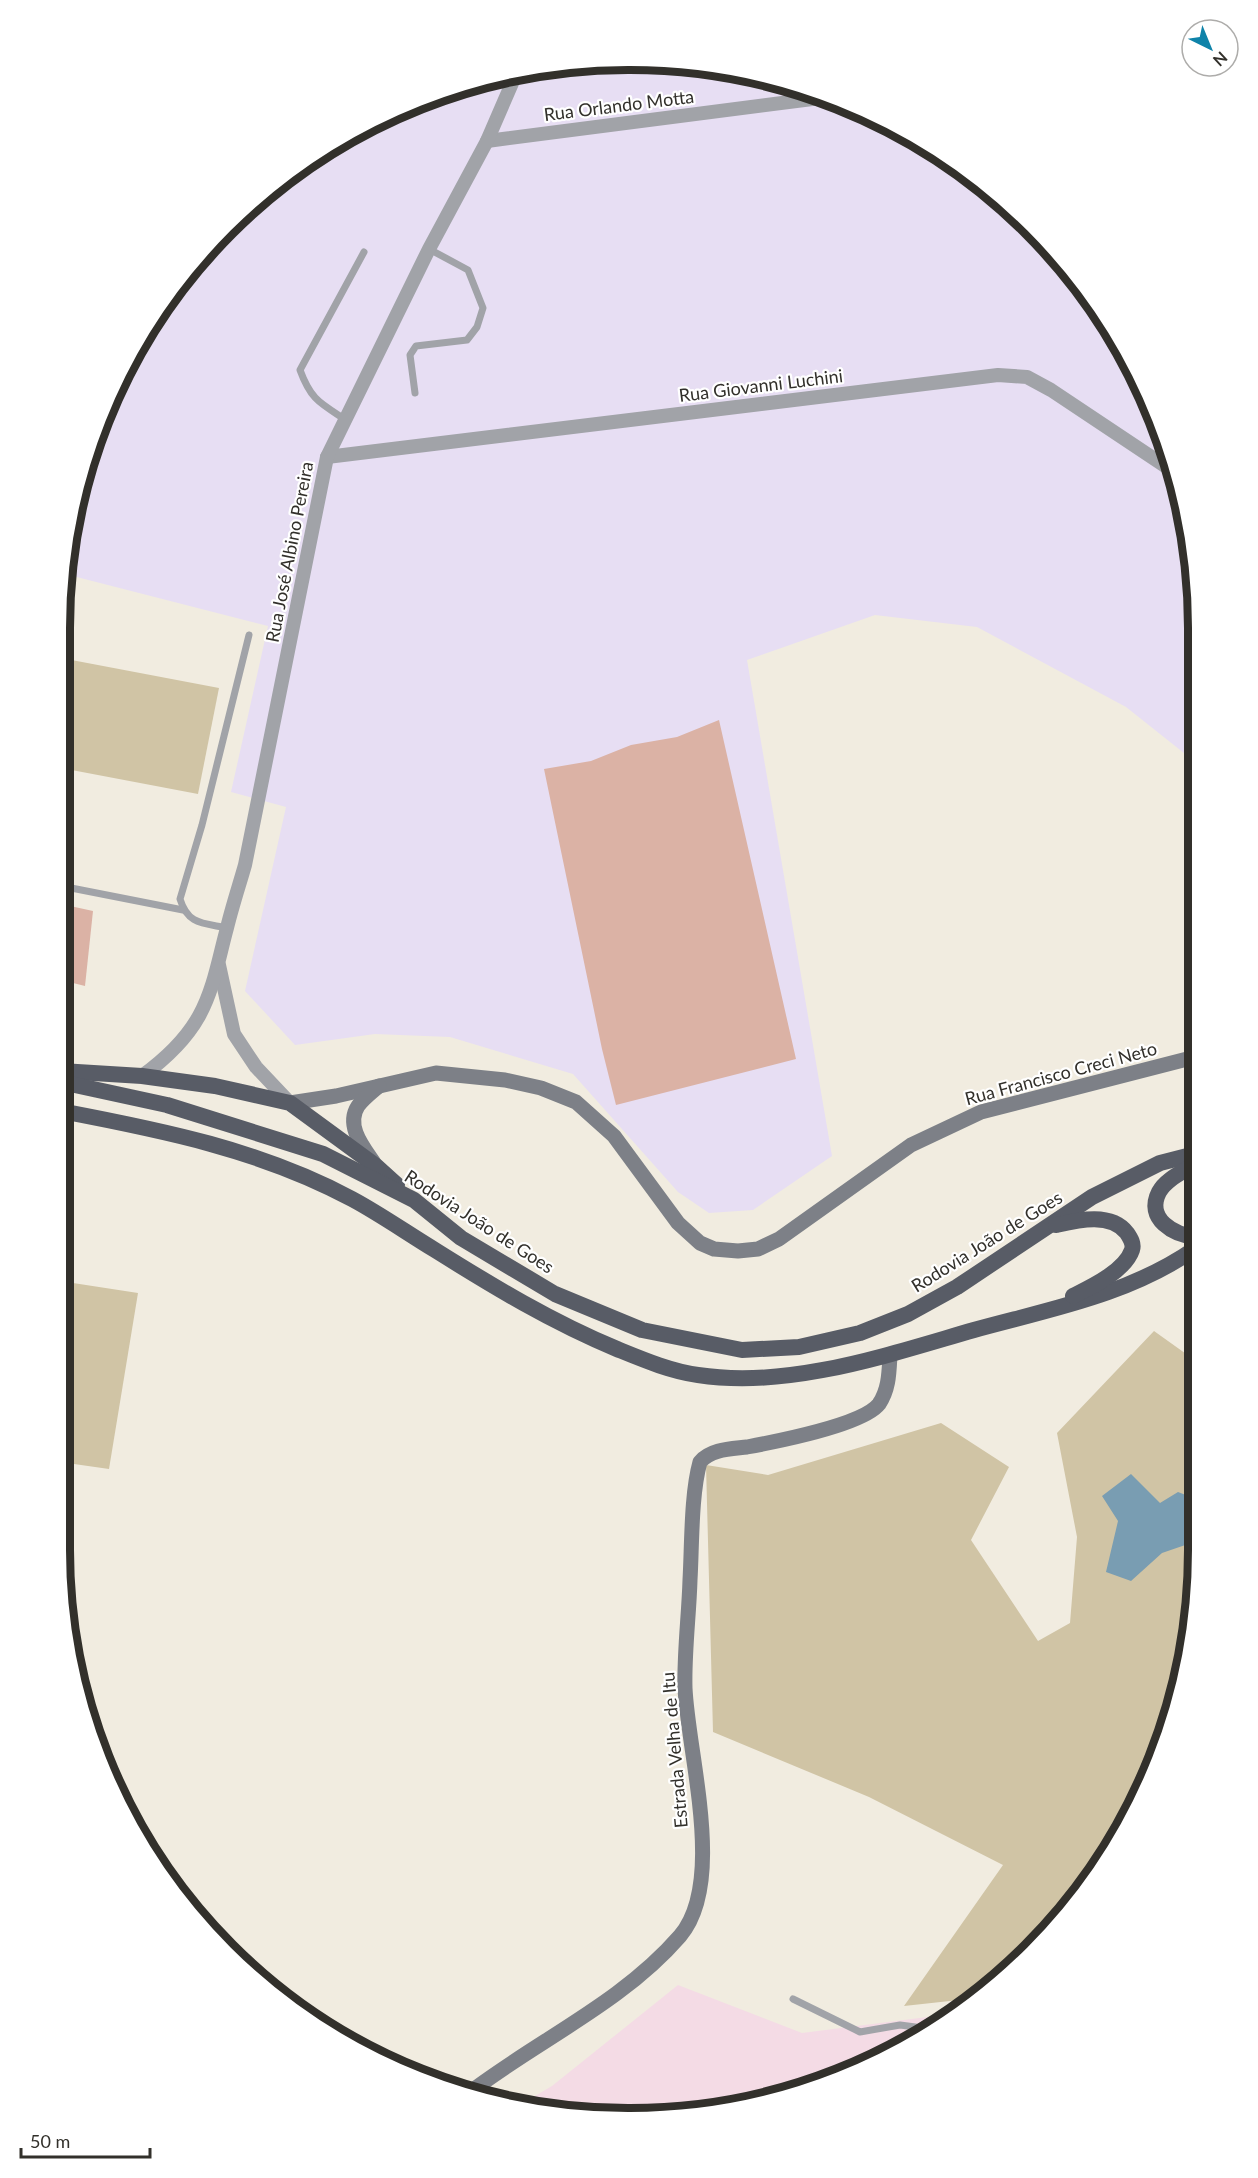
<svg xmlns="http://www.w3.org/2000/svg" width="1258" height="2178" font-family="Lato,sans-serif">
	<rect width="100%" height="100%" fill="#f1ece0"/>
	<polygon fill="#f4dbe5" points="678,1985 802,2033 943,2015 846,2075 666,2117 523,2103 552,2086"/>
	<polygon fill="#e7def3" points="592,61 704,65 812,90 914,136 1031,226 1102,313 1168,446 1193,555 1194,761 1126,707 977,627 875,615 747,660 832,1156 753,1210 709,1213 678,1192 573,1074 450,1037 375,1034 295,1045 245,991 286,807 231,792 268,626 65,574 90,446 136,344 201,254 283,177 378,119 482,79"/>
	<g fill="#d0c4a5">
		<polygon points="61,658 219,688 198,794 61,768"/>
		<polygon points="60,1281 138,1293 109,1469 60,1462"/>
		<polygon points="1154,1331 1196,1361 1197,1586 1168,1732 1122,1834 1004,1977 968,1999 904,2006 1003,1865 869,1797 713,1732 706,1465 768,1475 941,1423 1009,1467 971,1540 1038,1641 1070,1623 1077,1537 1057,1433"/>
	</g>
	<polygon fill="#799db2" points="1131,1474 1160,1503 1178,1492 1196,1499 1197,1539 1194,1542 1162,1553 1131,1581 1106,1572 1118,1521 1102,1496"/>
	<g fill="#dbb2a5">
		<polygon points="719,720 796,1059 616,1105 602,1049 544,769 591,761 631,745 677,737"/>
		<polygon points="61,904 93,911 85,986 61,980"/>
	</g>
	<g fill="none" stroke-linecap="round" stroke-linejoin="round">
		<g stroke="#a1a3a8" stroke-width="7">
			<polyline points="415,393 410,355 416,346 467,340 477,327 483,308 468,270 429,249"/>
			<path d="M346 420C320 403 311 400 300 370L364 252"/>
			<polyline points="61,886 183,910"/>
			<path d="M227 928C203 923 188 925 180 899L202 825 249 635"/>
			<polyline points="793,1999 860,2032 900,2025 923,2028"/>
		</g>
		<g stroke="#a1a3a8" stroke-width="14">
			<polyline points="487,141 828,97"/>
			<polyline points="327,457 998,375 1027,377 1051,390 1174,472"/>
			<polyline points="219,965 234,1034 256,1067 290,1103"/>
			<path d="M142 1076C164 1060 185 1041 199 1016 214 989 219 957 227 928 232 907 239 886 245 865L327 457 429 249 487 141 516 74"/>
		</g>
		<g stroke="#7d8087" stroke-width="15">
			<polyline points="290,1103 336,1096 436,1073 505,1080 541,1088 576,1102 614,1136 678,1223 700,1243 714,1249 738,1251 758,1249 779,1239 911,1145 981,1112 1195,1057"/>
			<path d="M374 1163C364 1148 345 1126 358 1106 363 1099 372 1092 379 1086"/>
			<path d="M469 2093C538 2040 622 2003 680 1936 726 1882 688 1755 685 1688 684 1653 689 1615 690 1580 692 1545 691 1494 700 1462 711 1449 731 1449 747 1447 774 1442 863 1425 879 1404 889 1389 889 1373 890 1355"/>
		</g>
		<g stroke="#585c66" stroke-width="16">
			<polyline points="61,1071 142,1076 215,1086 290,1103 376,1166 397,1185"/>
			<polyline points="61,1082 167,1105 323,1154 414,1200 461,1238 555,1294 642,1330 742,1350 799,1347 860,1333 908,1314 957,1287 1092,1197 1160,1163 1195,1154"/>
			<path d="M61 1111C161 1130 261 1150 352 1199 380 1214 407 1233 435 1250 494 1287 552 1322 617 1349 644 1360 670 1371 698 1375 789 1389 887 1355 974 1330 1050 1309 1129 1295 1196 1248"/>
			<path d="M1195 1164C1183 1172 1166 1179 1159 1192 1145 1219 1174 1235 1196 1237"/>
			<path d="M1056 1225C1078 1220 1111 1212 1127 1233 1131 1239 1134 1244 1132 1250 1125 1271 1091 1287 1073 1296"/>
		</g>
	</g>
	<g text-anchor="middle" stroke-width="4.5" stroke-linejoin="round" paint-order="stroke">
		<g font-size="18" fill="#32302b" stroke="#fff">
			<text transform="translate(619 106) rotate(-7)" y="6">Rua Orlando Motta</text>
			<text transform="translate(761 386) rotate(-7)" y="6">Rua Giovanni Luchini</text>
			<text transform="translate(290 552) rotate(-79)" y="6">Rua José Albino Pereira</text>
			<text transform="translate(1061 1074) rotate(-15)" y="6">Rua Francisco Creci Neto</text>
			<text transform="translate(479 1222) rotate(33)" y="6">Rodovia João de Goes</text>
			<text transform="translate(987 1242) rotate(-32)" y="6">Rodovia João de Goes</text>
			<text transform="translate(675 1750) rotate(-95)" y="6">Estrada Velha de Itu</text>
		</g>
	</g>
	<path d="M0 0H1258V2178H0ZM628 70H630A558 558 0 0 1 1188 628V1550A558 558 0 0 1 630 2108H628A558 558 0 0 1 70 1550V628A558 558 0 0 1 628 70Z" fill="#fff" fill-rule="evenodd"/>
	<path fill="none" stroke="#32302b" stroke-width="8" d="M628 70H630A558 558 0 0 1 1188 628V1550A558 558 0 0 1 630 2108H628A558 558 0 0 1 70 1550V628A558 558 0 0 1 628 70Z"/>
	<g transform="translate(1210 48) rotate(137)"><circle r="28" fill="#ffffff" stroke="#adacaa" stroke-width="1.5"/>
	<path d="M0-4.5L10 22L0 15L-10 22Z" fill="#0f83a9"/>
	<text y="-9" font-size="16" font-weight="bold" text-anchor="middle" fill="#32302b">N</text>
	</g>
	<path d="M21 2148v9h129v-9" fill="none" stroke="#32302b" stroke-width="3"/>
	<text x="30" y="2148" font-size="18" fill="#32302b" stroke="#ffffff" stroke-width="4.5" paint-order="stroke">50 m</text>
</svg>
